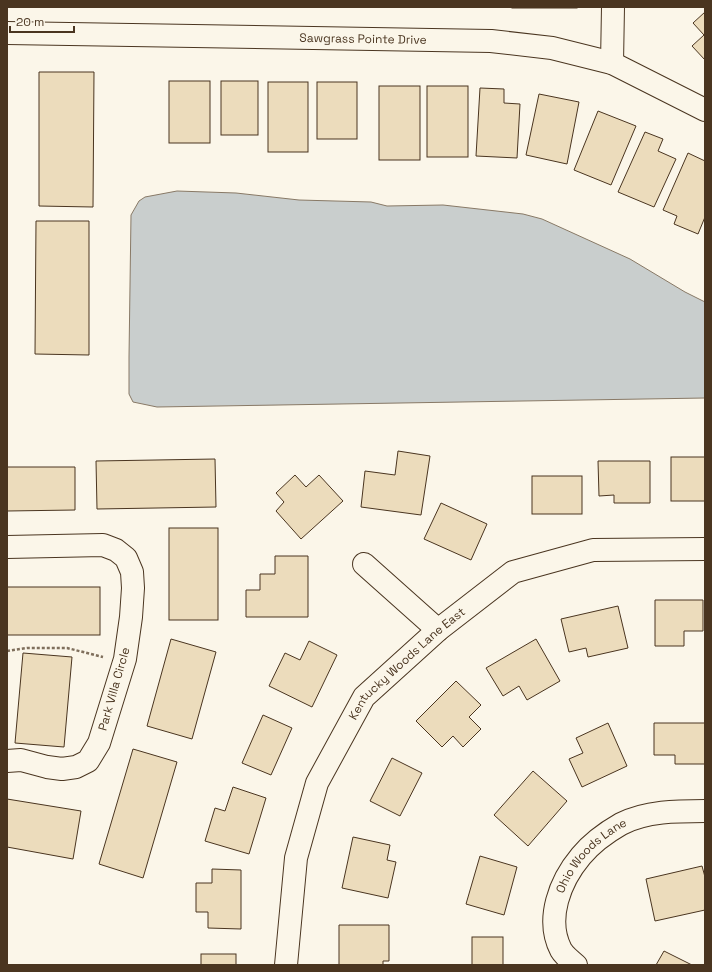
<svg xmlns="http://www.w3.org/2000/svg" width="712" height="972" font-family="'Space Grotesk',sans-serif">
	<rect width="100%" height="100%" fill="#fbf6e9"/>
	<polygon fill="#c9cecd" stroke="#887966" points="177,191 236,193 299,200 371,202 387,206 443,205 523,214 542,219 630,259 685,292 705,302 705,398 157,407 133,402 129,394 129,357 131,215 139,201 145,197"/>
	<g fill="#ecdcbc" stroke="#4a3520">
		<rect x="512" y="7" width="65" height="1"/>
		<polygon points="705,12 705,60 692,46 704,35 693,23"/>
		<polygon points="39,72 94,72 93,207 39,206"/>
		<rect x="169" y="81" width="41" height="62"/>
		<rect x="221" y="81" width="37" height="54"/>
		<rect x="268" y="82" width="40" height="70"/>
		<rect x="317" y="82" width="40" height="57"/>
		<rect x="379" y="86" width="41" height="74"/>
		<rect x="427" y="86" width="41" height="71"/>
		<polygon points="480,88 504,89 504,103 520,104 517,158 476,156"/>
		<polygon points="539,94 579,102 567,164 526,155"/>
		<polygon points="598,111 636,126 611,185 574,170"/>
		<polygon points="645,132 663,139 658,151 676,159 654,207 618,192"/>
		<polygon points="688,153 705,161 705,217 698,234 674,224 677,216 663,210"/>
		<polygon points="36,221 89,221 89,355 35,354"/>
		<polygon points="398,451 430,456 421,515 361,507 365,471 395,475"/>
		<rect x="671" y="457" width="34" height="44"/>
		<polygon points="215,459 216,507 97,509 96,461"/>
		<polygon points="598,461 650,461 650,503 614,503 614,495 599,496"/>
		<polygon points="7,467 75,467 75,510 7,511"/>
		<polygon points="295,475 306,487 319,475 343,501 301,539 276,511 284,502 276,493"/>
		<rect x="532" y="476" width="50" height="38"/>
		<polygon points="441,503 487,524 471,560 424,539"/>
		<rect x="169" y="528" width="49" height="92"/>
		<polygon points="275,556 308,556 308,617 246,617 246,590 260,590 260,574 275,574"/>
		<rect x="7" y="587" width="93" height="48"/>
		<polygon points="655,600 703,600 703,631 684,631 684,646 655,646"/>
		<polygon points="618,606 628,648 588,657 586,648 569,652 561,619"/>
		<polygon points="171,639 216,652 192,739 147,726"/>
		<polygon points="536,639 560,681 527,700 519,686 503,696 486,668"/>
		<polygon points="309,641 337,655 312,707 269,686 285,653 300,660"/>
		<polygon points="23,653 72,657 64,747 15,743"/>
		<polygon points="456,681 481,705 469,717 481,729 463,747 453,736 442,747 416,721"/>
		<polygon points="263,715 292,728 271,775 242,763"/>
		<polygon points="608,723 627,766 582,787 569,759 583,753 576,738"/>
		<polygon points="654,723 705,723 705,764 675,764 675,755 654,755"/>
		<polygon points="133,749 177,762 143,878 99,864"/>
		<polygon points="392,758 422,773 400,816 370,801"/>
		<polygon points="533,771 567,801 528,846 494,815"/>
		<polygon points="233,787 266,798 249,854 205,841 215,808 225,811"/>
		<polygon points="7,799 81,811 73,859 7,847"/>
		<polygon points="353,837 390,845 387,860 396,862 388,898 342,888"/>
		<polygon points="480,856 517,867 504,915 466,904"/>
		<polygon points="702,866 705,877 705,910 655,921 646,879"/>
		<polygon points="212,869 241,870 241,929 208,928 208,912 196,912 196,883 212,883"/>
		<polygon points="339,925 389,925 389,961 383,961 383,965 339,965"/>
		<rect x="472" y="937" width="31" height="28"/>
		<polygon points="664,951 692,965 656,965"/>
		<rect x="201" y="954" width="35" height="11"/>
	</g>
	<g fill="none" stroke-linecap="round" stroke-linejoin="round">
		<g stroke="#4a3520" stroke-width="24">
			<g id="minor">
				<path id="s1" d="M7 33 491 41 552 48 612 63 705 110"/>
				<polyline points="612,63 613,7"/>
				<polyline points="7,547 103,545 116,550 126,558 132,572 133,588 131,617 125,659 99,743 88,761 76,767 62,769 47,767 21,760 7,761"/>
				<polyline points="364,564 438,630"/>
				<path id="s2" d="M286 965 296 858 317 783 364 697 438 630 513 572 593 550 705 549"/>
				<path id="s3" d="M576 965C571 961 564 955 561 950 545 919 560 881 581 856 591 844 607 832 621 824 646 811 677 811 705 811"/>
			</g>
		</g>
		<polyline stroke="#7f6f5c" stroke-width="2.5" stroke-dasharray="3 2" stroke-linecap="butt" points="7,651 27,648 67,648 103,657"/>
		<use href="#minor" stroke="#fbf6e9" stroke-width="22"/>
	</g>
	<g text-anchor="middle" stroke-width="3" stroke-linejoin="round" paint-order="stroke">
		<g font-size="12" fill="#4a3520" stroke="#fbf6e9">
			<text dy="4" stroke="none"><textPath href="#s1" startOffset="356">Sawgrass Pointe Drive</textPath></text>
			<text dy="4" stroke="none"><textPath href="#s2" startOffset="337">Kentucky Woods Lane East</textPath></text>
			<text transform="translate(114 689) rotate(-74)" y="4">Park Villa Circle</text>
			<text dy="4" stroke="none"><textPath href="#s3" startOffset="130">Ohio Woods Lane</textPath></text>
		</g>
	</g>
	<rect width="712" height="972" fill="none" stroke="#4a3520" stroke-width="16"/>
	<path d="M10 26v6h64v-6" fill="none" stroke="#4a3520" stroke-width="2"/>
	<text x="16" y="26" font-size="12" fill="#4a3520" stroke="#fbf6e9" stroke-width="3" paint-order="stroke">20 m</text>
</svg>
